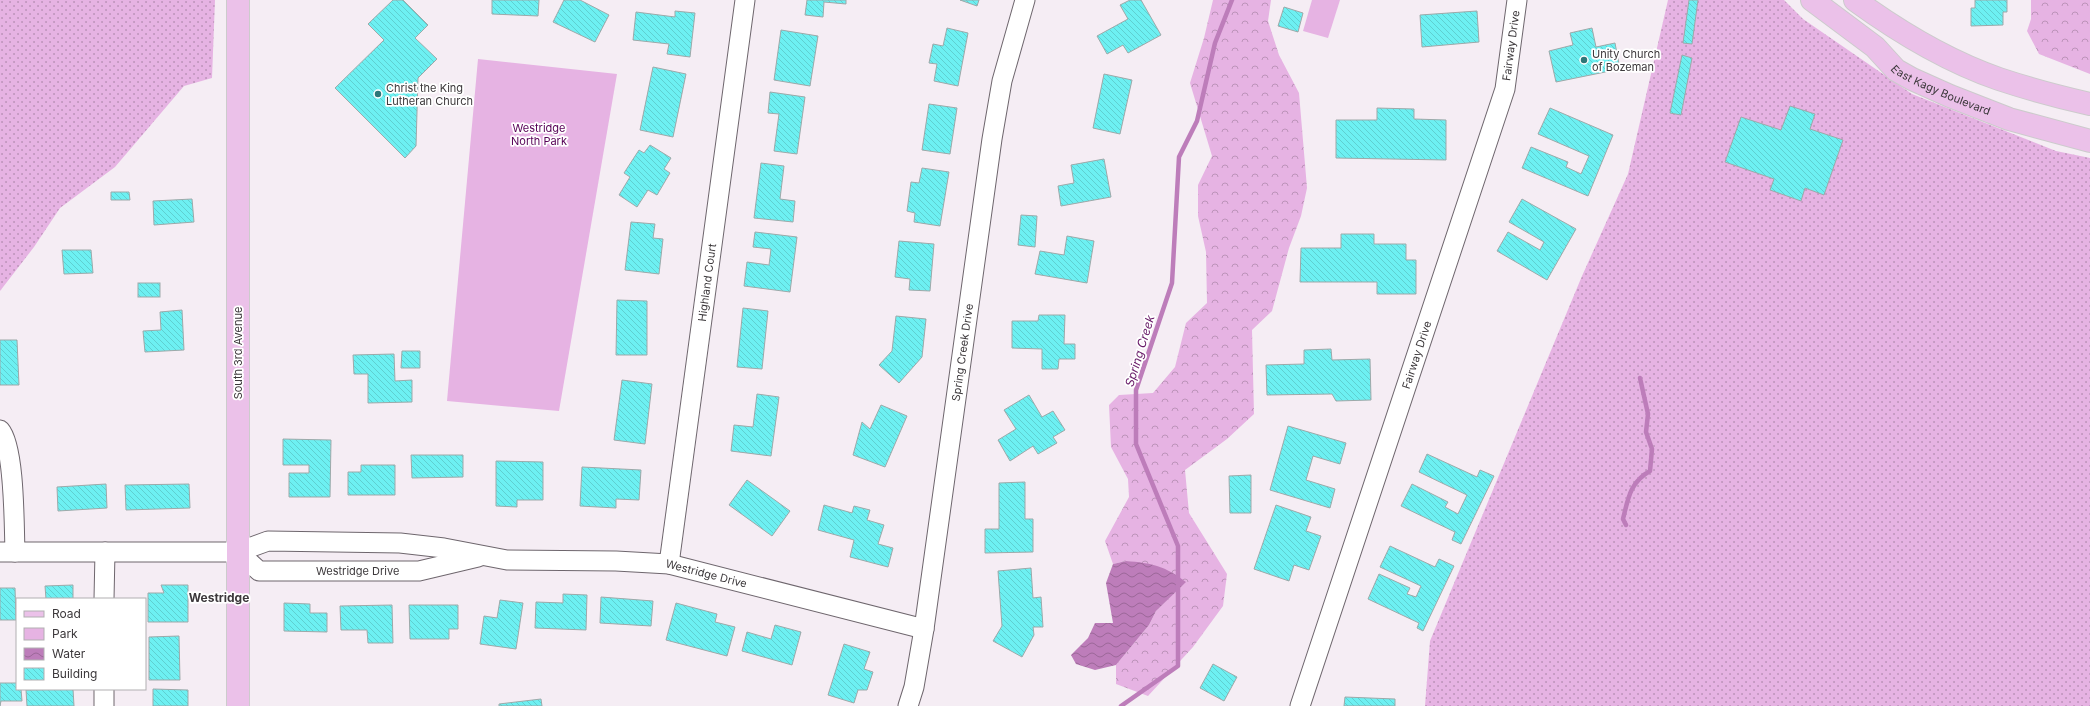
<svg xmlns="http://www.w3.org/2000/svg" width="2090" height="706" font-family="Inter,sans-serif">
	<defs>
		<pattern id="grass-dots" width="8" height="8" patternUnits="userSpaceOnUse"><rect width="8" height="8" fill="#e6b3e3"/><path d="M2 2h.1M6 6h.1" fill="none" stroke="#bc93b9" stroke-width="1.8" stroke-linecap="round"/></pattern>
		<pattern id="forest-crowns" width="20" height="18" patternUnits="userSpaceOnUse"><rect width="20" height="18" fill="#e6b3e3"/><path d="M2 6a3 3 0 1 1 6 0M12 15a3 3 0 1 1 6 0" fill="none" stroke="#bc93b9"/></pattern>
		<pattern id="water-waves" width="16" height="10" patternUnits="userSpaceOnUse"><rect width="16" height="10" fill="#bd7dba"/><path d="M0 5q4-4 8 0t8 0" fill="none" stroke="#9b6798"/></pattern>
		<pattern id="building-back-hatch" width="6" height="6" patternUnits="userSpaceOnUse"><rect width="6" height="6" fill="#6df0f2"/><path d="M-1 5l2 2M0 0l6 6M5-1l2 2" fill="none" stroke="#5fcfd0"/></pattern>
	</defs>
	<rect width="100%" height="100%" fill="#f5edf4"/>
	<g fill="url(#grass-dots)">
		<polygon points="0,0 215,0 212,78 184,86 115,167 60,208 34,247 0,291"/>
		<polygon points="1668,0 1784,0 1803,19 1912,94 2056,151 2090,158 2090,706 1425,706 1430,641 1582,276 1628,174"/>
	</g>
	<g fill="url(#forest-crowns)">
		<polygon points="1213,0 1271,0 1268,21 1279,55 1299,93 1307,188 1301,216 1289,248 1272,311 1252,330 1254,414 1227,439 1185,470 1189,513 1227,574 1223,606 1193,647 1148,696 1116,684 1116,665 1149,625 1156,611 1185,582 1126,561 1113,564 1105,541 1129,497 1128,479 1111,447 1109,405 1119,395 1153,393 1175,367 1186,323 1207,303 1206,252 1198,216 1198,185 1212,156 1190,83 1204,38"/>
		<polygon points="2031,0 2090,0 2090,74 2039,54 2027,31 2031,19"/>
	</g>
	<g fill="#e6b3e3">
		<polygon points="1312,0 1340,0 1328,38 1303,31"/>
		<polygon points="478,59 617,74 559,411 447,401"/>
	</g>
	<path fill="url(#water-waves)" d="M1126 561C1152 563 1165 566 1186 582L1156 611 1149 625 1116 665 1095 670 1076 664 1071 655 1088 638 1095 623H1113L1106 583 1113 564Z"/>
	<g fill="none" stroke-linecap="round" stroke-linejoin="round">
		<g stroke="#bd7dba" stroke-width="4.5">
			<path d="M1626 525 1623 519C1628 499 1630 482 1650 471L1652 449 1646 432 1648 414 1640 378"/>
			<polyline points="1121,706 1178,666 1178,546 1136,444 1136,390 1172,283 1179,157 1197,121 1215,43 1232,0"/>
		</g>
	</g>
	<g fill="url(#building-back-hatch)" stroke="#9da9a9">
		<polygon points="393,0 403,0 428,25 415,38 437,59 418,78 416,146 405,158 335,88 384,40 368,24"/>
		<polygon points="492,0 539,0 538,16 492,14"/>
		<polygon points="564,0 580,0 609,15 595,42 553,22"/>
		<polygon points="807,0 846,0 846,4 824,2 823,17 805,15"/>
		<polygon points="960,0 979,0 977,6"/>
		<polygon points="1130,0 1141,0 1161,35 1128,53 1123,45 1107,54 1097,36 1128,19 1120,5"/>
		<polygon points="1689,0 1698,0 1692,44 1683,43"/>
		<polygon points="1975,0 2007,0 2007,12 2003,12 2003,25 1971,26 1971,8 1975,8"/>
		<polygon points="1284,7 1303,13 1298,32 1278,26"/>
		<polygon points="675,11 695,13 690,57 667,54 669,44 633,40 636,12 675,17"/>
		<polygon points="1477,11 1479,42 1422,47 1420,15"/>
		<polygon points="947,28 968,33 958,86 934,81 937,64 929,63 933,44 943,46"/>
		<polygon points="1592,28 1596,47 1615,43 1620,69 1556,82 1549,51 1573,45 1570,33"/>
		<polygon points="781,30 818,36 810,86 774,80"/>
		<polygon points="1682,55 1692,58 1681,115 1670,113"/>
		<polygon points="653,67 686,74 673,137 640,130"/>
		<polygon points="1104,74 1132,80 1120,134 1093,128"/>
		<polygon points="770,92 805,97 797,154 774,151 779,114 768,113"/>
		<polygon points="929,104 957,108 950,154 922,150"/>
		<polygon points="1790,106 1815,114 1810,129 1843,140 1824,195 1805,188 1801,201 1770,190 1774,179 1725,162 1741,117 1781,130"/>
		<polygon points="1377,108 1414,109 1414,119 1446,120 1446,160 1336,158 1336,120 1377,120"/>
		<polygon points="1550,108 1613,135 1588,196 1522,168 1531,147 1568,162 1566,167 1581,174 1589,156 1538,134"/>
		<polygon points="650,145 671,158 664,169 670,173 657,195 648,190 637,207 619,195 630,177 624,173 639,150 644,153"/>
		<polygon points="1104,159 1111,197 1061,206 1058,186 1074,183 1071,165"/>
		<polygon points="761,163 784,166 780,199 795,201 793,222 754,218"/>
		<polygon points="922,168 949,172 940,226 914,222 915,213 907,211 911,182 919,183"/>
		<polygon points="111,192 129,192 130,200 111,200"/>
		<polygon points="192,199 194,222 154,225 153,201"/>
		<polygon points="1522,199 1576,229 1547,280 1497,251 1508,232 1540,250 1544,242 1509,222"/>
		<polygon points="1021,215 1037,216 1035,247 1018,245"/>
		<polygon points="631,222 655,224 653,238 663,239 659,274 625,270"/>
		<polygon points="755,232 797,237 790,292 744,286 747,262 769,265 771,249 753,247"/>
		<polygon points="1341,234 1374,234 1374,244 1406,244 1406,260 1416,260 1416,294 1377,294 1377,282 1300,282 1301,248 1341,248"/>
		<polygon points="1067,236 1094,241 1087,283 1035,274 1040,251 1064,255"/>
		<polygon points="899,241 934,244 930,291 909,290 910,279 895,277"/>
		<polygon points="62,250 91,250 93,273 64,274"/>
		<rect x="138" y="283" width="22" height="14"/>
		<polygon points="617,300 647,301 647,355 616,355"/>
		<polygon points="743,308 768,311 762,369 737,367"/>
		<polygon points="182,310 184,350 145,352 143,331 161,330 160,312"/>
		<polygon points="1039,315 1065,315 1064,344 1075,344 1075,359 1059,359 1058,369 1042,369 1042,349 1012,348 1012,321 1038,321"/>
		<polygon points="896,316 926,319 922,357 899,383 879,365 892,351"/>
		<polygon points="0,340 17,340 19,385 0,385"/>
		<polygon points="1331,349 1332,360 1370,359 1371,400 1336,401 1332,394 1267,395 1266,365 1304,364 1304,350"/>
		<polygon points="402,351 420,351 420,368 401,368"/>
		<polygon points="394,354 395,381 412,380 412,402 368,403 368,374 354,374 353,355"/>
		<polygon points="622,380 652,384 645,444 614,440"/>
		<polygon points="757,394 779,397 771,456 731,451 734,425 753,427"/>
		<polygon points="1029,395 1042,417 1053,411 1065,430 1053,437 1057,443 1038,454 1033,446 1010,461 998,440 1016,429 1004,410"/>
		<polygon points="881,405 907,416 885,467 853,455 862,422 870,429"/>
		<polygon points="1288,426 1346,443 1340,464 1313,456 1306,480 1335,489 1330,508 1270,490"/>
		<polygon points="283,439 331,440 330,497 289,497 289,473 309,473 309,465 283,465"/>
		<polygon points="1427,454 1477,477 1480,470 1494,476 1461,544 1452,540 1455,532 1401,506 1412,484 1448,502 1445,507 1458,514 1467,495 1419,472"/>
		<polygon points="411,455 463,455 463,477 412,478"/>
		<polygon points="496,461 543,462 543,500 517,500 517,507 496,506"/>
		<polygon points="361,465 395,465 395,495 348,495 348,472 361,472"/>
		<polygon points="582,467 641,470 639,500 616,499 616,508 580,506"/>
		<polygon points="1251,475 1251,513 1230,513 1229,476"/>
		<polygon points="747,480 790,511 772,536 729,505"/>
		<polygon points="1025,482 1025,519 1033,519 1033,552 985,553 985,529 999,529 999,483"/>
		<polygon points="106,484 107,508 58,511 57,487"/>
		<polygon points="189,484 190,508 126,510 125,485"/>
		<polygon points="824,505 852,513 854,506 870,510 867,520 884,525 878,544 893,548 888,567 850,557 854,540 818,530"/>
		<polygon points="1276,505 1311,517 1306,531 1321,536 1309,570 1294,565 1289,581 1254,569"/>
		<polygon points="1390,546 1435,567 1439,559 1454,566 1423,631 1417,628 1419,623 1368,599 1379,574 1410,588 1407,594 1416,597 1421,586 1380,567"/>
		<polygon points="1031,568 1033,598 1041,597 1043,627 1033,627 1034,635 1022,657 993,641 1002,626 998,571"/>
		<polygon points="73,585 73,599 46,599 45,586"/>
		<polygon points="161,585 188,585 188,622 148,622 148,593 164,593"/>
		<polygon points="0,588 15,588 16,620 0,620"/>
		<polygon points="563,594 587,595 586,630 535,628 536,602 563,603"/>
		<polygon points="601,597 653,601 651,626 600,623"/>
		<polygon points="500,600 523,603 516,649 480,644 484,616 497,618"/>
		<polygon points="284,603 310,604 310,613 327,613 327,632 284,631"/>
		<polygon points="676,603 717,614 715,622 735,627 727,656 666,640"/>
		<polygon points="392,605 393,643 368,643 367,630 341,630 340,606"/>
		<polygon points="409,605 458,605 458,629 449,629 449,639 410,639"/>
		<polygon points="775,625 801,632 792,665 742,651 747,632 771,639"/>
		<polygon points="179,636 180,680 149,680 149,637"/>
		<polygon points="844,644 870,652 864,669 873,672 867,690 858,690 854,703 828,695"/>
		<polygon points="1213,664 1237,677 1224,701 1200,688"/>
		<polygon points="0,683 17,683 17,689 21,689 22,701 1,701 0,706"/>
		<polygon points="73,689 74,706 27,706 26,690"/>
		<polygon points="153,689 188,690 188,706 153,706"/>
		<polygon points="1345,697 1395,699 1395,706 1344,706"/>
		<polygon points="541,699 542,706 499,706 499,704"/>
	</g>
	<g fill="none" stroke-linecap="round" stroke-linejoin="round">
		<g stroke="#6e666d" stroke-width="21">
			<g id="minor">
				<path d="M0 430C15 447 14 527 15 552"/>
				<path id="s1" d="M0 552H238L268 541 400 543 444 548 507 560 616 561 669 564 924 629"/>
				<path id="s2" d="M238 552 259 571H419L478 557"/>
				<path id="s3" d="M669 564 745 0"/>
				<polyline points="104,599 105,552"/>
				<polyline points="104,706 104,689"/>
				<path id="s4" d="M908 706 914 687 924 629 992 139 1002 81 1025 0"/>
				<path id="s5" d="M1300 706 1505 89 1517 0"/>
			</g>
		</g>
		<g stroke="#cccbcc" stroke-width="24">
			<g id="major">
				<path id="s6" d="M1812 0 1875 47 1896 70 1912 79 1950 96 2009 119 2090 141"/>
				<path d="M1855 0C1899 32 1947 61 1999 79 2029 89 2059 97 2090 104"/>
				<polyline points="238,706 238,0"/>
			</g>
		</g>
		<use href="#minor" stroke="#fff" stroke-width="19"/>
		<use href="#major" stroke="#ebc1e9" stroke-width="22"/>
	</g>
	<g fill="#2d7778" stroke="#fff" stroke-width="1.5">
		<circle cx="1584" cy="60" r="4"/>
		<circle cx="378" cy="94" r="4"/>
	</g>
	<g text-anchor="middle" stroke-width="3.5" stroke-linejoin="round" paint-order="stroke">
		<g font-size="11" fill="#3c383b" stroke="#fff">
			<text dy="4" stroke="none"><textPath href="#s5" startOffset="694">Fairway Drive</textPath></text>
			<text dy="4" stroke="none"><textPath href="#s6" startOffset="159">East Kagy Boulevard</textPath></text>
			<text dy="4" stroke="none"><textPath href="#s3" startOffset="284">Highland Court</textPath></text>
			<text dy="4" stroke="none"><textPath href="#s4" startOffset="358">Spring Creek Drive</textPath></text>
			<text transform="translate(238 353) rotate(-90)" y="4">South 3rd Avenue</text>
			<text dy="4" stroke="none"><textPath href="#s5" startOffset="370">Fairway Drive</textPath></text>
			<text dy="4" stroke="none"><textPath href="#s2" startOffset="127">Westridge Drive</textPath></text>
			<text dy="4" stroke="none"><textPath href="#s1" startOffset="711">Westridge Drive</textPath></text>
		</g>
		<g font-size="11" fill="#3c383b" stroke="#fff" text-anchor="start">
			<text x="1592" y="58">Unity Church<tspan x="1592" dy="13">of Bozeman</tspan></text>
			<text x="386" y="92">Christ the King<tspan x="386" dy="13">Lutheran Church</tspan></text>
		</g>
		<g font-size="11" fill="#560156" stroke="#fff">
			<text x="539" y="132">Westridge<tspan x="539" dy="13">North Park</tspan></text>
		</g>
		<g font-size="12" font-style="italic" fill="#671967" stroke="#fff">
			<text transform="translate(1140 351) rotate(-73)" y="4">Spring Creek</text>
		</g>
		<g font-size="12" font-weight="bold" fill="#3c383b" stroke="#fff">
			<text x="219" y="602">Westridge</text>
		</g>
	</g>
	<rect x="16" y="598" width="130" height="92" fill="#ffffff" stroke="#b1afb1"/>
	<rect x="24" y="611" width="20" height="6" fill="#ebc1e9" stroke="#b1afb1"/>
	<text x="52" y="618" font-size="12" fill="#3c383b">Road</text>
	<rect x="24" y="628" width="20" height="12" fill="#e6b3e3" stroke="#b1afb1"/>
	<text x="52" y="638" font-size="12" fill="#3c383b">Park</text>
	<rect x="24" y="648" width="20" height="12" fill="url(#water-waves)" stroke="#b1afb1"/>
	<text x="52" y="658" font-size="12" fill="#3c383b">Water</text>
	<rect x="24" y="668" width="20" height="12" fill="url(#building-back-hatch)" stroke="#b1afb1"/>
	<text x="52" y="678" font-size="12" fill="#3c383b">Building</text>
</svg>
